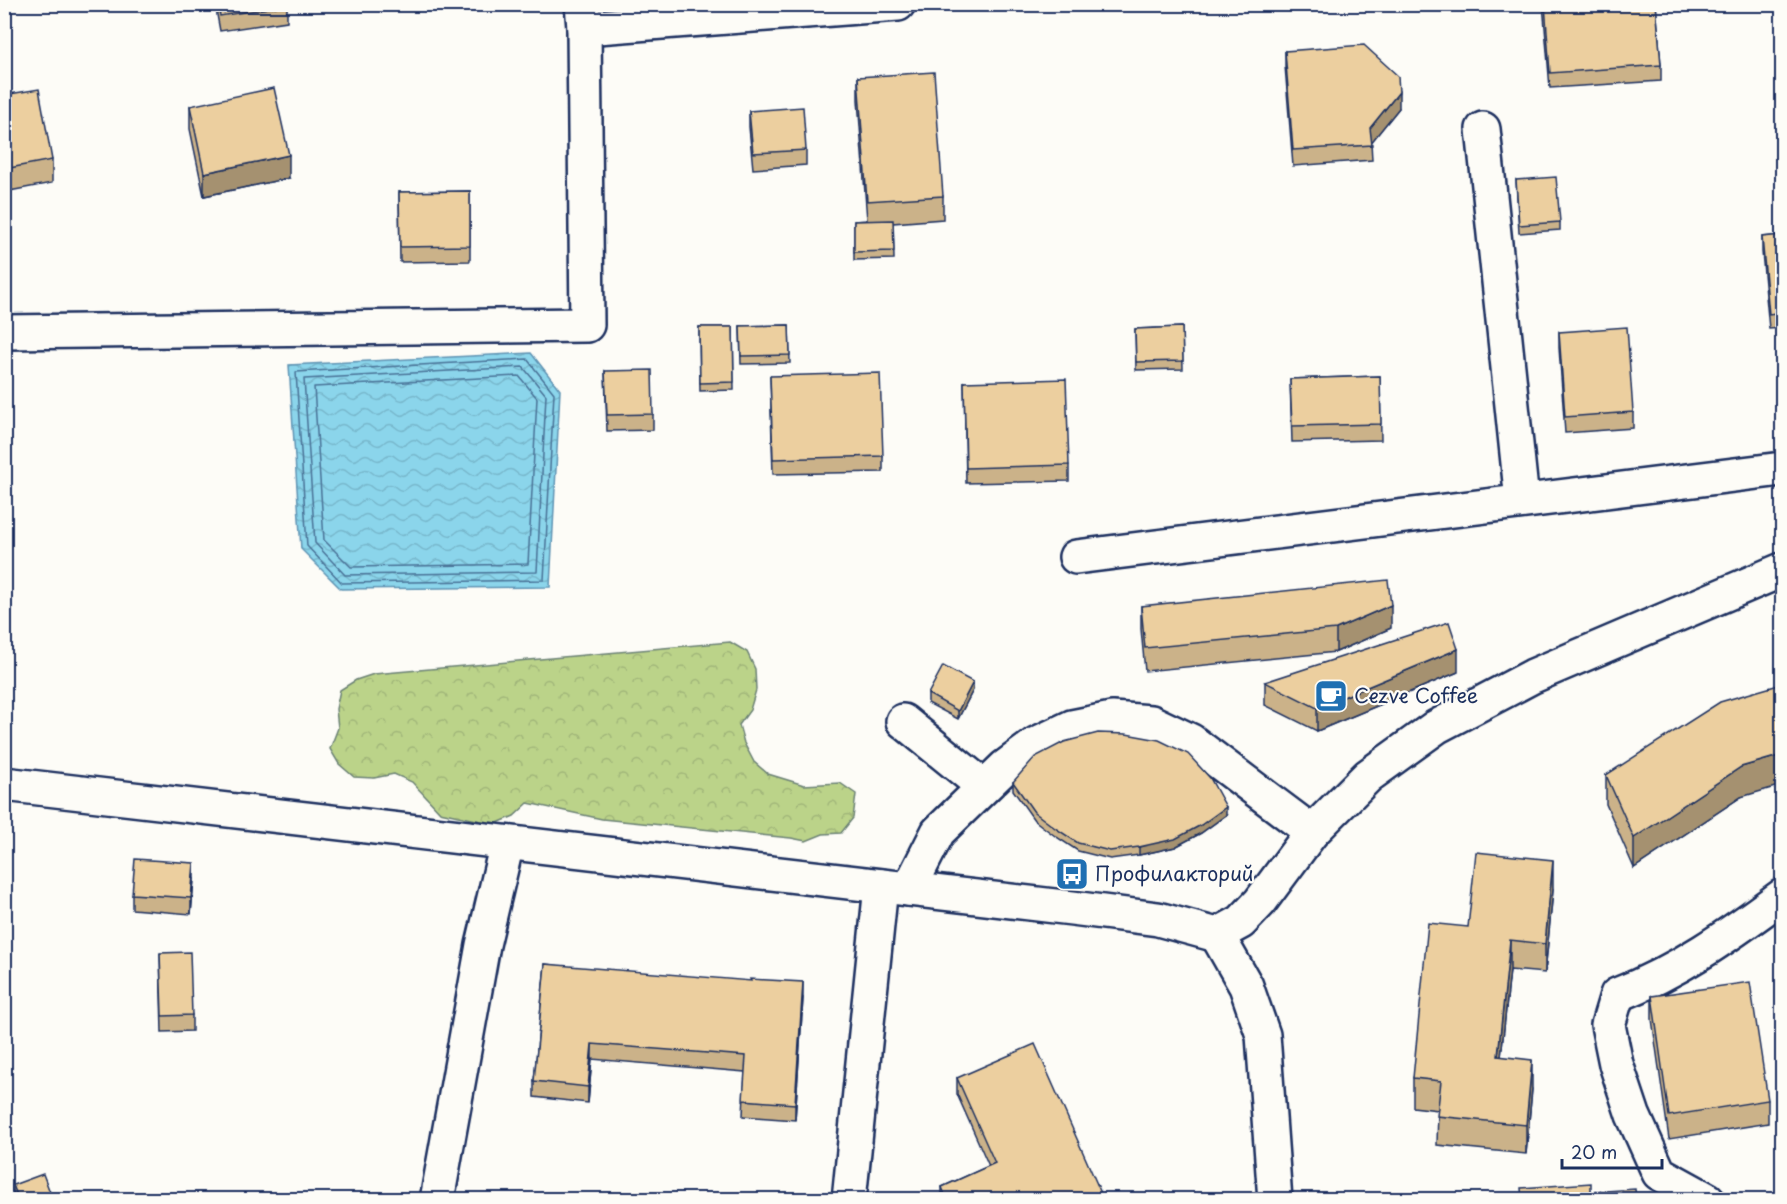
<svg xmlns="http://www.w3.org/2000/svg" width="1787" height="1204" font-family="'Playpen Sans',sans-serif">
	<defs>
		<pattern id="forest-crowns" width="20" height="18" patternUnits="userSpaceOnUse" patternTransform="scale(1.5)"><rect width="20" height="18" fill="#bbd389"/><path d="M2 6a3 3 0 1 1 6 0M12 15a3 3 0 1 1 6 0" fill="none" stroke="#a0b579"/></pattern>
		<pattern id="water-waves" width="16" height="10" patternUnits="userSpaceOnUse" patternTransform="scale(1.5)"><rect width="16" height="10" fill="#8bd5eb"/><path d="M0 5q4-4 8 0t8 0" fill="none" stroke="#77b7cc"/></pattern>
	</defs>
	<rect width="100%" height="100%" fill="#fdfcf7"/>
	<filter id="ink" filterUnits="userSpaceOnUse"><feTurbulence type="fractalNoise" baseFrequency=".0167" numOctaves="2"/><feDisplacementMap in="SourceGraphic" scale="12" xChannelSelector="R" yChannelSelector="G"/><feConvolveMatrix kernelMatrix="1 2 1 2 8 2 1 2 1" color-interpolation-filters="sRGB"/></filter>
	<g filter="url(#ink)">
		<polygon fill="url(#forest-crowns)" stroke="#6b8174" stroke-width="1.5" points="730,642 747,652 755,669 756,690 750,710 739,725 744,743 754,762 768,774 804,785 840,783 856,794 853,818 841,833 823,834 806,841 791,838 602,819 528,803 514,816 495,824 440,812 412,782 394,774 374,778 354,777 339,764 330,749 338,728 336,709 340,690 356,680 374,674"/>
		<polygon fill="url(#water-waves)" stroke="#5e93b3" stroke-width="1.5" points="531,353 560,390 550,587 341,589 301,549 289,365"/>
		<g fill="none" stroke-linecap="round" stroke-linejoin="round">
			<g stroke="#487196" stroke-width="1.5">
				<polygon points="527,359 554,393 544,580 342,583 307,546 296,372"/>
				<polygon points="523,367 546,395 537,572 345,575 315,543 304,379"/>
				<polygon points="519,376 537,398 528,564 351,567 324,540 314,387"/>
			</g>
			<g stroke="#1b2f5e" stroke-width="38">
				<g id="minor">
					<polyline points="582,4 584,28 898,4"/>
					<polyline points="1483,129 1522,501"/>
					<polyline points="4,332 587,325 584,28"/>
					<polyline points="1076,557 1782,469"/>
					<polyline points="903,721 983,786"/>
					<polyline points="4,784 1072,908 1158,919 1217,935 1241,922 1260,902 1312,832 1368,776 1436,727 1533,676 1782,570"/>
					<polyline points="909,889 938,832 1005,767 1036,744 1072,727 1112,719 1151,722 1191,741 1312,832"/>
					<polyline points="1217,935 1246,986 1263,1035 1275,1200"/>
					<polyline points="437,1200 483,945 507,843"/>
					<polyline points="849,1200 881,886"/>
					<path d="M1708 1200 1659 1173 1633 1115 1616 1064 1608 1025 1617 995C1679 971 1729 935 1782 896"/>
				</g>
			</g>
			<use href="#minor" stroke="#fdfcf7" stroke-width="33"/>
		</g>
		<g fill="#cbb289" stroke="#1b2f5e" stroke-width="1.5">
			<polygon points="215,4 287,4 287,21 220,31"/>
			<polygon points="632,4 665,4 632,7"/>
			<polygon points="1080,4 1110,4 1080,7"/>
			<polygon points="1543,4 1656,4 1661,65 1661,81 1550,88"/>
			<polygon points="1285,51 1399,108 1371,142 1372,160 1293,166 1285,66"/>
			<polygon points="858,77 943,196 943,219 893,223 894,259 854,260 854,221 867,220 858,100"/>
			<polygon points="4,95 52,160 52,183 4,192"/>
			<polygon points="190,106 289,178 204,196 190,129"/>
			<polygon points="749,111 806,150 806,165 753,169 749,127"/>
			<polygon points="1516,180 1560,222 1560,230 1519,233"/>
			<polygon points="470,191 470,261 400,262 399,192"/>
			<polygon points="1782,235 1782,328 1769,329 1762,252 1762,237"/>
			<polygon points="789,325 790,363 741,364 740,326"/>
			<polygon points="699,327 733,327 734,390 700,391"/>
			<polygon points="1182,327 1183,369 1136,370 1135,329"/>
			<polygon points="1559,332 1633,412 1633,428 1565,433 1559,348"/>
			<polygon points="605,371 653,414 653,430 607,431"/>
			<polygon points="770,376 883,456 883,472 773,474"/>
			<polygon points="1380,376 1381,440 1292,442 1290,379"/>
			<polygon points="964,382 1069,465 1069,481 966,483"/>
			<polygon points="1141,606 1391,628 1336,652 1145,671 1141,629"/>
			<polygon points="1458,672 1317,731 1265,705 1265,682"/>
			<polygon points="973,690 958,719 928,703 928,694"/>
			<polygon points="1606,775 1741,797 1634,868 1606,804"/>
			<polygon points="1013,782 1226,815 1201,833 1175,847 1139,855 1110,859 1078,851 1055,836 1034,820 1013,790"/>
			<polygon points="194,879 191,914 132,909 132,894"/>
			<polygon points="1553,890 1545,973 1510,970 1501,1057 1532,1089 1526,1154 1437,1145 1438,1110 1413,1107 1413,1078 1468,927"/>
			<polygon points="160,953 192,1015 192,1031 162,1032"/>
			<polygon points="545,964 803,998 795,1120 743,1116 745,1072 592,1059 588,1103 534,1097 534,1081"/>
			<polygon points="1652,996 1768,1100 1768,1123 1669,1139 1652,1019"/>
			<polygon points="957,1078 1104,1200 942,1200 942,1187 989,1166 957,1094"/>
			<polygon points="13,1185 53,1200 13,1200"/>
		</g>
		<g fill="#a5916f" stroke="#1b2f5e" stroke-width="1.5">
			<polygon points="1399,92 1399,108 1370,144 1370,128"/>
			<polygon points="289,155 289,178 204,196 204,173"/>
			<polygon points="1391,605 1391,628 1336,652 1336,629"/>
			<polygon points="1458,649 1458,672 1317,731 1317,708"/>
			<polygon points="973,682 973,690 958,719 958,711"/>
			<polygon points="1782,755 1782,785 1741,797 1634,868 1634,838 1741,767"/>
			<polygon points="1226,807 1226,815 1201,833 1175,847 1139,855 1139,847"/>
			<polygon points="1553,860 1553,890 1545,973 1545,944"/>
			<polygon points="194,863 194,879 191,914 191,898"/>
			<polygon points="1510,940 1510,970 1498,1086 1498,1056"/>
			<polygon points="803,982 803,998 795,1120 795,1104"/>
			<polygon points="592,1044 592,1059 588,1103 588,1087"/>
			<polygon points="1532,1060 1532,1089 1526,1154 1526,1125"/>
		</g>
		<g fill="#eccf9f" stroke="#1b2f5e" stroke-width="1.5">
			<polygon points="218,4 287,4 287,5 220,16"/>
			<polygon points="1545,4 1656,4 1661,65 1550,73"/>
			<polygon points="1364,45 1398,76 1399,92 1370,128 1372,145 1293,150 1285,51"/>
			<polygon points="934,72 943,196 867,201 858,77"/>
			<polygon points="274,88 289,155 204,173 190,106"/>
			<polygon points="39,89 52,160 4,169 4,95"/>
			<polygon points="803,107 806,150 753,153 749,111"/>
			<polygon points="1556,177 1560,222 1519,225 1516,180"/>
			<polygon points="470,191 470,246 400,247 399,192"/>
			<polygon points="893,220 894,251 854,252 854,221"/>
			<polygon points="1782,235 1782,312 1769,314 1762,237"/>
			<polygon points="789,325 790,355 741,356 740,326"/>
			<polygon points="699,327 733,327 734,382 700,383"/>
			<polygon points="1182,327 1183,361 1136,362 1135,329"/>
			<polygon points="1627,327 1633,412 1565,417 1559,332"/>
			<polygon points="652,370 653,414 607,415 605,371"/>
			<polygon points="880,373 883,456 773,459 770,376"/>
			<polygon points="1380,376 1381,424 1292,426 1290,379"/>
			<polygon points="1066,379 1069,465 966,468 964,382"/>
			<polygon points="1388,580 1391,605 1336,629 1145,648 1141,606"/>
			<polygon points="1449,622 1458,649 1317,708 1265,682"/>
			<polygon points="943,666 973,682 958,711 928,694"/>
			<polygon points="1782,684 1782,755 1741,767 1634,838 1606,775 1720,702"/>
			<polygon points="1098,733 1126,734 1159,740 1188,754 1210,778 1226,807 1201,825 1175,839 1139,847 1110,851 1078,843 1055,828 1034,812 1013,782 1035,757 1064,742"/>
			<polygon points="1476,852 1553,860 1545,944 1510,940 1498,1056 1532,1060 1526,1125 1437,1116 1441,1081 1413,1078 1428,923 1468,927"/>
			<polygon points="135,859 194,863 191,898 132,894"/>
			<polygon points="190,952 192,1015 162,1016 160,953"/>
			<polygon points="545,964 751,981 750,979 803,982 795,1104 743,1100 746,1056 592,1044 588,1087 534,1081"/>
			<polygon points="1750,982 1768,1100 1669,1116 1652,996"/>
			<polygon points="1035,1044 1104,1200 947,1200 942,1187 995,1163 957,1078"/>
			<polygon points="43,1174 53,1200 19,1200 13,1185"/>
			<polygon points="1591,1183 1591,1192 1635,1189 1636,1200 1522,1200 1521,1188"/>
			<polygon points="763,1195 768,1200 758,1200"/>
		</g>
	</g>
	<defs>
		<g id="cafe-square" transform="scale(1.725)"><rect x="-9" y="-9" width="18" height="18" rx="4" fill="#1f6fb2" stroke="#fdfcf7"/><path d="M-5.5-4.5H6V0H3Q3 3.5 0 3.5H-2.5Q-5.5 3.5-5.5 0ZM3-3.2v2h1.7v-2ZM-6 4.5H4V6H-6Z" fill="#fff"/></g>
		<g id="bus-square" transform="scale(1.725)"><rect x="-9" y="-9" width="18" height="18" rx="4" fill="#1f6fb2" stroke="#fdfcf7"/><path d="M-5-6H5V4H4V6H2V4H-2V6H-4V4H-5ZM-3.5-4V0h7V-4ZM-3.5 1.2v1.5H-2V1.2ZM2 1.2v1.5H3.5V1.2Z" fill="#fff"/></g>
	</defs>
	<g fill-rule="evenodd">
		<use href="#cafe-square" x="1331" y="696"/>
		<use href="#bus-square" x="1072" y="874"/>
	</g>
	<g text-anchor="middle" stroke-width="4.5" stroke-linejoin="round" paint-order="stroke">
		<g font-size="20" fill="#1b2f5e" stroke="#fdfcf7" text-anchor="start">
			<text x="1354" y="703">Cezve Coffee</text>
			<text x="1095" y="881">Профилакторий</text>
		</g>
	</g>
	<rect width="1787" height="1204" fill="none" stroke="#fdfcf7" stroke-width="24"/>
	<rect x="12" y="12" width="1763" height="1180" fill="none" stroke="#1b2f5e" stroke-width="2" filter="url(#ink)"/>
	<path d="M1562 1159v9h100v-9" fill="none" stroke="#1b2f5e" stroke-width="3"/>
	<text x="1571" y="1159" font-size="18" fill="#1b2f5e" stroke="#fdfcf7" stroke-width="4.5" paint-order="stroke">20 m</text>
</svg>
